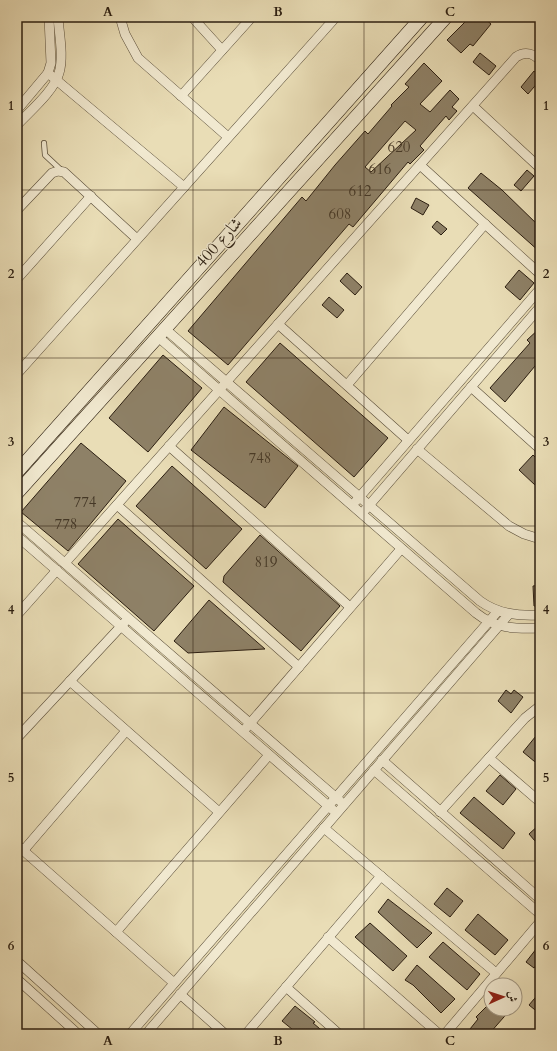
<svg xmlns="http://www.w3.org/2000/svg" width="557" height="1051" font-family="Cardo,Amiri,serif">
	<rect width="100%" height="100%" fill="#e9ddb6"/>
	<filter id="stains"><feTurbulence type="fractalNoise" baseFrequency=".005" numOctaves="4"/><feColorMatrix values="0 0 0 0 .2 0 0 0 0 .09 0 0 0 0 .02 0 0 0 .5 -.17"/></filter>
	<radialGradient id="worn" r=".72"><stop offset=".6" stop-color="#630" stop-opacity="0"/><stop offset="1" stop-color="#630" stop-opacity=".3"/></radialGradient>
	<g fill="#8e8167" stroke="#2b1e11" fill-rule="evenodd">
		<polygon points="470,17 483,17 491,24 473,46 470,44 461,53 447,40"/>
		<polygon points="480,53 496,66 489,75 473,62"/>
		<path d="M424 63 442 81 420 104 430 112 450 90 459 99 452 107 457 111 449 120 446 116 420 146 424 150 410 164 408 162 353 227 349 224 228 365 188 331 302 197 306 201 335 165 365 131 368 134 392 106 391 105 409 87 405 84ZM405 121 416 130 371 172 365 167Z"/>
		<polygon points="534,71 540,76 540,80 528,94 521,87"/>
		<polygon points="527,170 534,176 521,191 514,185"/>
		<polygon points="481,173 502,190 540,227 540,252 468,188"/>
		<polygon points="416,198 429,205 423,215 411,208"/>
		<polygon points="437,221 447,229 441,235 432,227"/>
		<polygon points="519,270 534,283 520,300 505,287"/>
		<polygon points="347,273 362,287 355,295 340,281"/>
		<polygon points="329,297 344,310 337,318 322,305"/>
		<polygon points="540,328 540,360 505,402 490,388 530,343 527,340"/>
		<polygon points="280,343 388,438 354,477 246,382"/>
		<polygon points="163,355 202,388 148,452 109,418"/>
		<polygon points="224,407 298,466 265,508 191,450"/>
		<polygon points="81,443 126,481 68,551 21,512"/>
		<polygon points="533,455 540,462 540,479 535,485 519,470"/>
		<polygon points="172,466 242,529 206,569 136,506"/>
		<polygon points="118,519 194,586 154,631 78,564"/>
		<polygon points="260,535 340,606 301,651 223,582 224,576"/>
		<polygon points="540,585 540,606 534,606 533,586"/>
		<polygon points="209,600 265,649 188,653 174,641"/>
		<polygon points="506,690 511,694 514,690 523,697 511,713 498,701"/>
		<polygon points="540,731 540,766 523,752"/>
		<polygon points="500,775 516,789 503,805 486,791"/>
		<polygon points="474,797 515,833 503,849 460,813"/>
		<polygon points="540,824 540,836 535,841 529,834"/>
		<polygon points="447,888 463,901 450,917 434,904"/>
		<polygon points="388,899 432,933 417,948 378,912"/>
		<polygon points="478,914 508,940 495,955 465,930"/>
		<polygon points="370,923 407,956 393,971 355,937"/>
		<polygon points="443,942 480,974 467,990 429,957"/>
		<polygon points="540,944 540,960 534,968 526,962"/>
		<polygon points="417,965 455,999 441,1013 413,985 405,980"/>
		<polygon points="540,992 540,1014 529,1005"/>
		<polygon points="491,1002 491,1009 511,1009 489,1034 475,1034 470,1029 478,1019 476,1017"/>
		<polygon points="295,1006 315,1022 313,1023 326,1034 298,1034 282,1021"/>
	</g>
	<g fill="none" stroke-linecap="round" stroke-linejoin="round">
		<g stroke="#5a4e3a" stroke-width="6">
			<polyline id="lane" points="44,143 45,155 61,170"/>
		</g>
		<g stroke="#5a4e3a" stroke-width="10">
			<g id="street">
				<polyline points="120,17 125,34 138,58 228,137"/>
				<polyline points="192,17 222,50"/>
				<polyline points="48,73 184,187"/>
				<polyline points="181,96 252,17"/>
				<polyline points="473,106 540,168"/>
				<polyline points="17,110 48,73 51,63 49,17"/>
				<path d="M17 125C30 111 54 91 59 73 64 56 59 34 58 17"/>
				<polyline points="420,165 540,274"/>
				<polyline points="17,210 52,173 58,171 64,172 137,239"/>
				<polyline points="17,279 91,196"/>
				<polyline points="278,324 408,440"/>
				<path d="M164 328 480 601C498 614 517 616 540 615"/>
				<path d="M157 336 476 613C496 629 516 629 540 628"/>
				<polyline points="17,374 336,17"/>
				<polyline points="347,385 485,224"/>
				<polyline points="471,387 540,449"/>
				<polyline points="169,446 350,607"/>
				<polyline points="417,449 509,526 524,534 540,539"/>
				<polyline points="356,501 540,289"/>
				<polyline points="117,505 299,667"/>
				<polyline points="365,510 540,307"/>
				<polyline points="17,522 340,801"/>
				<polyline points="17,536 333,810"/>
				<path d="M65 563 516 57C525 51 532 53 540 60"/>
				<polyline points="17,615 57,570"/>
				<polyline points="70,681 219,812"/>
				<polyline points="246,728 401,549"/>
				<polyline points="17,738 125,622"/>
				<polyline points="489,758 540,802"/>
				<polyline points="382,760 540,899"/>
				<polyline points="374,770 540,914"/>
				<polyline points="440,812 525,718 540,706"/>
				<polyline points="324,828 496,973"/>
				<polyline points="17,845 174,983"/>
				<polyline points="23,851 126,731"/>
				<polyline points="116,932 269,755"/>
				<polyline points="328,937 439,1034"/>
				<polyline points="17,961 98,1034"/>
				<polyline points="17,979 78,1034"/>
				<polyline points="286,987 339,1034"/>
				<polyline points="180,994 225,1034"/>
				<polyline points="130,1034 498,611"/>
				<polyline points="146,1034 509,614"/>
				<polyline points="246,1034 381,876"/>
				<polyline points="445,1034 540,922"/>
			</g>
		</g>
		<g stroke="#2b1e11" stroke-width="14">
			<g id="secondary">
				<polyline points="17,472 422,17"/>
				<polyline points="17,493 446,17"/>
			</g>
		</g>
		<use href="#lane" stroke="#f1e9d0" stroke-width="4.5"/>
		<use href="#street" stroke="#f1e9d0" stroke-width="9"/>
		<use href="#secondary" stroke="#f1e9d0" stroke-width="13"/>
	</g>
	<path fill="none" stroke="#2b1e11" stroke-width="1" stroke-opacity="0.55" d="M193 17V1034M364 17V1034M17 190H540M17 358H540M17 526H540M17 693H540M17 861H540"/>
	<g text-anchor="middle" stroke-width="3" stroke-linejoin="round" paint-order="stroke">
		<g font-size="15" fill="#443726">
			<text x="399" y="152">620</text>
			<text x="380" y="174">616</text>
			<text x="360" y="196">612</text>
			<text x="340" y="219">608</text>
			<text x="260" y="463">748</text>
			<text x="85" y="507">774</text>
			<text x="66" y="529">778</text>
			<text x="266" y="567">819</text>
		</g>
		<g font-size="17" fill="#2b1e11" stroke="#f1e9d0">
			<text transform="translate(218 242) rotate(-48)" y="6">شارع 400</text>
		</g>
	</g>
	<rect width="557" height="1051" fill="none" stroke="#e9ddb6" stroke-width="44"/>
	<g transform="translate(503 997) rotate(87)"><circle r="19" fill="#f1e9d0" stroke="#a29884"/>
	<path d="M0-3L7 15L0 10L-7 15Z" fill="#8f2418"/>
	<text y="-6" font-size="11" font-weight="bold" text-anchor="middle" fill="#2b1e11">ش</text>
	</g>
	<rect x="22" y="22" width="513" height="1007" fill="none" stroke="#2b1e11" stroke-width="1.5"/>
	<g font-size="13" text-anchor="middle" font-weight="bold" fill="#2b1e11">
		<text x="108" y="16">A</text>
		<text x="278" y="16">B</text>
		<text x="450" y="16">C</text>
		<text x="11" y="110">1</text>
		<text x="546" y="110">1</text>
		<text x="11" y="278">2</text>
		<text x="546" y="278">2</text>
		<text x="11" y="446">3</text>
		<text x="546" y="446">3</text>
		<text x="11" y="614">4</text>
		<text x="546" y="614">4</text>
		<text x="11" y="782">5</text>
		<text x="546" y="782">5</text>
		<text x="11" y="950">6</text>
		<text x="546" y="950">6</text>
		<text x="108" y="1045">A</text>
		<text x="278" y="1045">B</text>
		<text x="450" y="1045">C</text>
	</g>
	<rect width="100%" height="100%" filter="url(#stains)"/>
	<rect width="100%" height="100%" fill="url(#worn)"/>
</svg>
